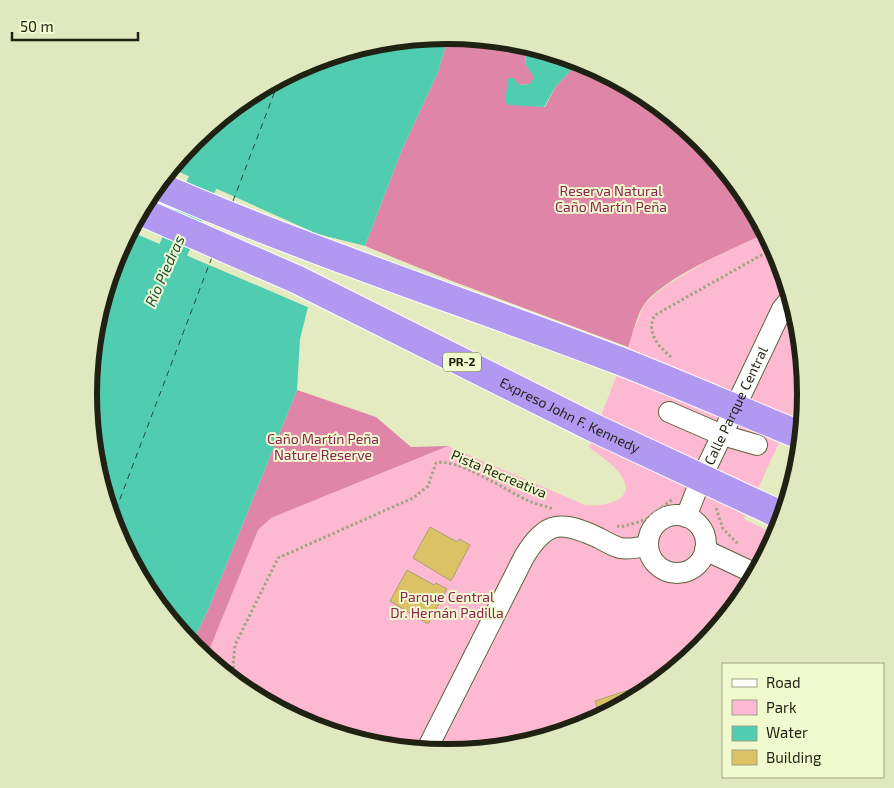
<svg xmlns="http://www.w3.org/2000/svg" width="894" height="788" font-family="'Exo 2',sans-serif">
	<rect width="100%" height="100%" fill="#e4ebc1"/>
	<path fill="#feb9d2" d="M766 233C795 286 810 353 804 414L794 410 744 519 777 535C766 554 757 577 745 595 732 613 716 631 701 647 693 656 682 663 672 671 572 754 431 774 310 726 271 710 238 684 206 658L258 530 271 518 448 446 585 505C602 507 637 502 622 477 615 465 600 456 589 447L644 304 667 285 707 261Z"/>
	<g fill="#df85a8">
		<path d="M449 35 517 42 532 47 525 50 526 65 535 77 530 84 519 85 514 78 532 106 545 107 556 86 580 61 647 96 701 140 746 195 766 233C731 250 670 274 645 303 637 313 633 334 628 347L452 281 365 246 401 152 438 72Z"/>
		<polygon points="297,390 376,417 411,447 448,446 271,518 258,530 206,658 191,645 208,610"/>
	</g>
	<g fill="#50cdb1">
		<path d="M449 35 438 72 401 152 365 246 317 234 170 168C238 85 342 35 449 35Z"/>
		<polygon points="532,47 580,61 556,86 544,107 508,105 505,101 508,78 514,78 519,85 530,84 534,77 526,65 525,50"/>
		<path d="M129 231 308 307 300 339 297 390 208 610 191 645C177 628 159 611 148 592 80 483 68 346 129 231Z"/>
	</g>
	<g fill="#e4ebc1">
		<polygon points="170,168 317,234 368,247 365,248 316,236 169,170"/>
		<polygon points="130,229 309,305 310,308 129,230"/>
	</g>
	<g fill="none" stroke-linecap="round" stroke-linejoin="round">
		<polyline stroke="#50cdb1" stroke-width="30" points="157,287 237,104"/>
		<g stroke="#184d41" stroke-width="1" stroke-dasharray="6 5" stroke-linecap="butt">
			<polyline points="233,201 280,78"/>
			<polyline points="112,520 212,257"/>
		</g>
	</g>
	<g fill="#dbc365" stroke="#a99f77">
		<polygon points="430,527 457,542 459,539 470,545 451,581 413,558"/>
		<polygon points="407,570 434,585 436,583 447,589 428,624 390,601"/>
		<polygon points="663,679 646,693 600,717 595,701"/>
	</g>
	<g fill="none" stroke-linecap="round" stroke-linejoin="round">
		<g stroke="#5c623d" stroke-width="22">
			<g id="minor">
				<polyline points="669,412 722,435 757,445"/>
				<circle cx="677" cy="544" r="29"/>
				<path id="s1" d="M686 517 701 479 782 309 791 298"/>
				<polyline points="705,550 756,574"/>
				<path d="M426 751 524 557C547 519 562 521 599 538 606 542 613 546 620 548 629 550 638 547 648 546"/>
			</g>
		</g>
		<g stroke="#9fa584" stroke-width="3" stroke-dasharray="2.5 2.5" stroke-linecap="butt">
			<path d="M671 357C659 347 645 332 655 315L774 248"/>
			<polyline points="716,508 723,529 738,544"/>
			<polyline points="617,526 621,527 645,520 673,499"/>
			<path d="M236 683 233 665 235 645 278 558 413 498 428 486 436 463C456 457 507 491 527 500 535 504 545 506 553 509"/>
			<polyline points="399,739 403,749"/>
		</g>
		<use href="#minor" stroke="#fff" stroke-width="20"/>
		<g stroke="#fff" stroke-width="30" stroke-linecap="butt">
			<g id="highway-bridge">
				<path d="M156 185C308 251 465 302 620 361 681 385 741 411 802 436"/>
				<path id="s2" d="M140 211 298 280 592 427 783 516"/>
			</g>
		</g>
		<use href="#highway-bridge" stroke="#b199f1" stroke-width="28"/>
	</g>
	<g text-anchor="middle" stroke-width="4" stroke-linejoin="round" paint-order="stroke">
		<rect fill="#f1f9ce" stroke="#5e624a" stroke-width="1" x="443" y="352.5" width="38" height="19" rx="4"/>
		<g font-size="12" font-weight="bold" fill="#1f2212">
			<text x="462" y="366">PR-2</text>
		</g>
		<g font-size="14" fill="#8b2154" stroke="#f1f9ce">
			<text x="611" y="196">Reserva Natural<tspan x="611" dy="16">Caño Martín Peña</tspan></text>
			<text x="323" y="444">Caño Martín Peña<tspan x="323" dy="16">Nature Reserve</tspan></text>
			<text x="447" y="602">Parque Central<tspan x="447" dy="16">Dr. Hernán Padilla</tspan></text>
		</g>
		<g font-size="14" fill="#1f2212" stroke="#f1f9ce">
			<text dy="5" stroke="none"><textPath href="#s1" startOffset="122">Calle Parque Central</textPath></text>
			<text dy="5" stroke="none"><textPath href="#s2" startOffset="476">Expreso John F. Kennedy</textPath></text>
			<text transform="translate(499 474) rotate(23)" y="5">Pista Recreativa</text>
		</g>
		<g font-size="15" font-style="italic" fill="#184d41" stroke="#f1f9ce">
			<text transform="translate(165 271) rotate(-66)" y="5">Río Piedras</text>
		</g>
	</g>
	<path d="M0 0H894V788H0ZM97 394a350 350 0 1 1 700 0a350 350 0 1 1-700 0Z" fill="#e0e8bf" fill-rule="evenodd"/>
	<path fill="none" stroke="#1f2212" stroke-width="6" d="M97 394a350 350 0 1 1 700 0a350 350 0 1 1-700 0Z"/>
	<rect x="722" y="663" width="162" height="115" fill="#f1f9ce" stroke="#9da383"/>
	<rect x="732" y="679" width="25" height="8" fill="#ffffff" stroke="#9da383"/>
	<text x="766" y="688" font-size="15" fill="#1f2212">Road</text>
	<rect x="732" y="700" width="25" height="15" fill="#feb9d2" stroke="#9da383"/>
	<text x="766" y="713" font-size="15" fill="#1f2212">Park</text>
	<rect x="732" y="726" width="25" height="15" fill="#50cdb1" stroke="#9da383"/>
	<text x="766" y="738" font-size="15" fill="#1f2212">Water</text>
	<rect x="732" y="750" width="25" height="15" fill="#dbc365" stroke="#9da383"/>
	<text x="766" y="763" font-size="15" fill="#1f2212">Building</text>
	<path d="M12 32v8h126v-8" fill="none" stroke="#1f2212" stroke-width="2.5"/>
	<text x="20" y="32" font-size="15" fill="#1f2212" stroke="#f1f9ce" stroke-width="4" paint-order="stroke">50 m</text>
</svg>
